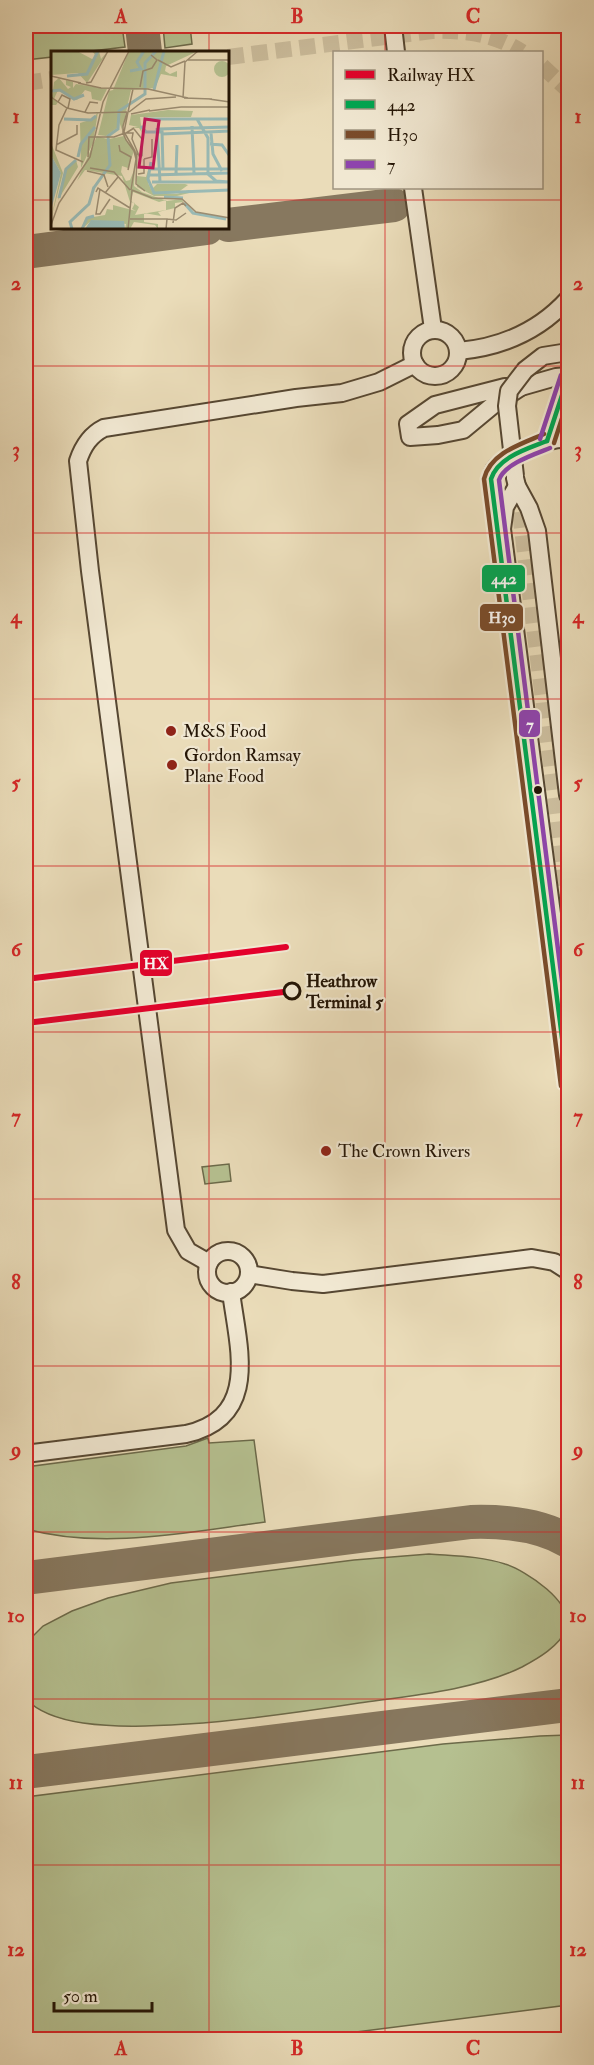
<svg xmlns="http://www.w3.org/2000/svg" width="594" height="2065" font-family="'IM FELL Double Pica',serif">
	<rect width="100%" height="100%" fill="#eadcb9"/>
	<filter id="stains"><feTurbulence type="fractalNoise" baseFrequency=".00333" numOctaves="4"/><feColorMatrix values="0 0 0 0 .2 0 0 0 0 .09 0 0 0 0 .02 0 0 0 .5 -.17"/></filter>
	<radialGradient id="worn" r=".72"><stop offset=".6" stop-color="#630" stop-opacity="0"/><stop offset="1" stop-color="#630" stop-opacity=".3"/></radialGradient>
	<g fill="#b5c090" stroke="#6c6a4a" stroke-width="1.5">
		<polygon points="26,26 122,26 125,47 83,52 52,52 52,57 26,60"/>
		<polygon points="163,26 190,26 192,44 165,48"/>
		<polygon points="229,1164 231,1181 205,1184 202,1167"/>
		<path d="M208 1438 209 1443 254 1440 265 1522C188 1532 102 1550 26 1529V1467L186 1446Z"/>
		<path d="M429 1554C454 1556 481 1556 505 1564 525 1570 576 1603 566 1629 560 1646 537 1659 522 1667 476 1690 409 1696 359 1703 302 1712 245 1720 187 1724 153 1726 118 1728 83 1723 63 1720 40 1714 26 1699V1643L43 1626 72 1611 108 1598 171 1583 354 1560Z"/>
		<polygon points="568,1735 568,2005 301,2039 26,2039 26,1797 443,1744 540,1736"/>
	</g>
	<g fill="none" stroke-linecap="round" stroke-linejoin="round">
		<g stroke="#87785f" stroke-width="34">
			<polyline points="142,26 145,52"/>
			<polyline points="228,225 394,205"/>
			<polyline points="26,252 207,228"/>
			<path d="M26 1578 471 1522C504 1521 539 1524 568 1541"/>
			<polyline points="26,1772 568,1705"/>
		</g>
		<g stroke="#ccbe9e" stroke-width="16" stroke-dasharray="16 8" stroke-linecap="butt">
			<path d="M228 57 432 31C465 30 495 34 522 52"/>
			<polyline points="542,66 568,90"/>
			<polyline points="26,83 52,79"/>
			<polyline points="491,479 498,537"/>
			<polyline points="517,488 568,903"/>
			<polyline points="561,1023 568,1085"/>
		</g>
		<g stroke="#564732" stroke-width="20">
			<g id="minor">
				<polyline points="393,26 396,52"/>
				<polyline points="413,188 433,329"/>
				<circle cx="435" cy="353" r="23"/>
				<path d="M459 351C502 347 539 331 568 299"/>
				<polygon points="505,387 521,387 492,406 463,430 438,435 410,437 408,424 435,405"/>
				<polyline points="521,387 556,377 568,376"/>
				<polyline points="547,441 568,377"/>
				<polyline points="515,478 517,486 529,508 537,531 568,795"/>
				<path d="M491 479C492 476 492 473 494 470 504 455 551 437 568 439"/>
				<polyline points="517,486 505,507 502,529 568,1037"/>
				<circle cx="228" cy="1272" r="21"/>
				<path d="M209 1263 188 1251 176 1230 90 571 78 461C83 446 90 435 104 428L296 398 342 393 379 382 415 364"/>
				<polyline points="249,1274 292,1281 323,1284 532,1258 554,1262 568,1271"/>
				<path d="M33 1453 186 1434C261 1417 238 1347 231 1292"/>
			</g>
		</g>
		<use href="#minor" stroke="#f1e8d2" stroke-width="16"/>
		<g stroke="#564732" stroke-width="20" stroke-linecap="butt">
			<polyline id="minor-bridge" points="515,476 507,406 509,391 525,370 543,356 568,352"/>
		</g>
		<use href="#minor-bridge" stroke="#f1e8d2" stroke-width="16"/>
		<g stroke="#f1e8d2" stroke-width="9">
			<g id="bus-1">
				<path d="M547 441C527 449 498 457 491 479L568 1085"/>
				<polyline points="547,441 568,377"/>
			</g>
		</g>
		<g stroke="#f1e8d2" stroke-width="9">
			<g id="bus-2">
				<path d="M544 434C521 444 490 453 484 479L561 1086"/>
				<polyline points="554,443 568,400"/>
			</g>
		</g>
		<g stroke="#f1e8d2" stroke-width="9">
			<g id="bus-3">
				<polyline points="540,439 561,375"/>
				<path d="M550 448C535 454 504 464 499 480L568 1029"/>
			</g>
		</g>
		<use href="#bus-1" stroke="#00a651" stroke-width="4.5"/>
		<use href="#bus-2" stroke="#7a4b2a" stroke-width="4.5"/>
		<use href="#bus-3" stroke="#8e44ad" stroke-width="4.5"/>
		<g stroke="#f1e8d2" stroke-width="10">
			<g id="rail-1">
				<polyline points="26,979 286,947"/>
				<polyline points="26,1023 292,991"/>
			</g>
		</g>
		<use href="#rail-1" stroke="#e4002b" stroke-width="6"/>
	</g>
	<path fill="none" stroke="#d62828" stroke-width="1.5" stroke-opacity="0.55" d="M209 26V52M385 26V52M385 188V2040M26 200H52M228 200H568M209 228V2040M26 366H568M26 533H568M26 699H568M26 866H568M26 1032H568M26 1199H568M26 1366H568M26 1532H568M26 1699H568M26 1865H568"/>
	<g fill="#8f2418" stroke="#f1e8d2" stroke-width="2">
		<circle cx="171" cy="731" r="6"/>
		<circle cx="172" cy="765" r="6"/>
		<circle cx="326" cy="1151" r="6"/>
	</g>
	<circle fill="#241505" stroke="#f1e8d2" stroke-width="2" cx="538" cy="790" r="5"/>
	<circle fill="#f1e8d2" stroke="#241505" stroke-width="3" cx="292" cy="991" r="8"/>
	<g text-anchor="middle" stroke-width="4.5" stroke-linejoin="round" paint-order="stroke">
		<g font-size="18" fill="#241505" stroke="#f1e8d2" text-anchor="start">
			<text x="183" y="737">M&amp;S Food</text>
			<text x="184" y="761">Gordon Ramsay<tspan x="184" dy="21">Plane Food</tspan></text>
			<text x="338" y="1157">The Crown Rivers</text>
		</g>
		<g font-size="18" font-weight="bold" fill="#241505" stroke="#f1e8d2" text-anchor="start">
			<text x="306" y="987">Heathrow<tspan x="306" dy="21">Terminal 5</tspan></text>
		</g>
	</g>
	<g transform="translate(51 51)">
		<rect width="178" height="178" fill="#eadcb9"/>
		<path d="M0 0H26L41 8 46 6 41 0H48L50 8 57 0 36 32 27 22 0 24ZM78 0H147L115 15 114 20 119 23 126 20V26L110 23 104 37 80 39 71 79 67 67 66 77 55 85 47 84 58 40 62 39ZM163 18a8 8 0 1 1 16 0a8 8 0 1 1-16 0ZM8 27 17 38 20 36 15 34V29L22 31V37L25 33 56 38 50 50 41 48 40 41 34 39 26 49 7 39 3 48 7 51 5 54H0L3 31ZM117 59 142 60 140 66H89L91 82 88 77H86L79 76H87L78 74 80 64ZM47 61 42 92 30 117 29 72 42 68ZM46 85 56 88 59 113 58 88 73 85 83 100 77 117 71 115 70 121 75 130 79 129 84 117 83 135 91 141 82 138 116 150 131 148 132 151 124 152V157L107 161 110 165 93 162V171L107 173V178L104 174 83 171 79 178H74L75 173 41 169 31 178 37 167 54 164 56 158 62 159V154L85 160 81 158 84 152 79 151 71 125 34 119 26 130ZM82 141 108 151 115 149V159L84 164 88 156 80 150ZM0 92 12 122 0 168 10 122 0 104ZM25 109 27 116 7 149 14 118ZM98 116 97 132 102 142 126 143 138 139 142 141 126 145H103L86 136V125L95 126ZM106 133H134L137 134 126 142H104L101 138Z" fill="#b5c090" fill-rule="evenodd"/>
		<path d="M0 104 10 122 0 159ZM40 169 73 170 74 178H34Z" fill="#99bab5"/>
		<path fill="none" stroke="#99bab5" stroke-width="3" d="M79 20 90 18 86 11 93 0M16 25 36 23 47 0M103 39 113 0M1 40 9 39 23 48 33 44M13 68 40 69 45 65M93 68H179M146 68 157 87V124M90 75 95 81H112M141 75 143 122M106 77 109 131M107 78 179 76M111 79 112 118M160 82 162 103 171 120M111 83 179 80M159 93 171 94 178 104M27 106 30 93 44 76M100 111 97 128 103 142 179 139M99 118H179M125 122 126 94M157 123 165 130 178 131M99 124 179 122M101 131H179M42 138 59 114 57 85 67 78 68 60 94 43V12L105 0M113 146 132 147M8 147 15 118 25 109M133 152 142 162 175 168M21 178 19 171 38 153 43 136M31 178 36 167 43 165"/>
		<path fill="none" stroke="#9b8c71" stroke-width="1.5" d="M107 9 120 16 134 10M137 9H179M0 25 30 32M27 32 50 37 97 38 137 47M35 32 40 31 57 0M89 36 92 20 101 17 106 9 100 4M0 46 16 57 37 62 76 61M132 47 134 11 147 0M133 47 161 48M158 48 179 51M7 51 11 44 19 48 17 57M130 56H179M16 57 8 74 5 99 32 111M98 60 130 56M34 61 39 51 47 52M76 61 72 75V82L75 89 83 100 85 108 80 139 85 108 84 100 73 81 77 61M77 61 82 38M78 61 95 48 125 46M80 63 99 59M83 77 75 82H82L81 88 89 107 91 105M83 78 91 88V105M5 94 26 83V74M68 94 69 100 80 106 77 119M86 100 85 133 94 140M37 106 38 86H63L74 82M93 108 101 106V88M39 117 63 121 79 139M36 120 53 124 57 136M87 123 93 122V108M49 138 45 163H49L59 148M81 139 101 147 131 148 145 161 179 167M45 141 47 137 79 157M54 142 67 126M79 168H116L115 178M116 168 125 169 135 162M122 172 124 157 132 152 135 155M0 174 8 152 39 106 52 51 78 0M77 178 81 139"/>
		<path fill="#c2185b" fill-opacity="0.15" stroke="#c2185b" stroke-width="3" d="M94 68 108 70 102 117 88 116Z"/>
		<rect width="178" height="178" fill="none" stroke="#241505" stroke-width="3"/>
	</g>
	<g stroke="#f1e8d2" stroke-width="2">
		<rect x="481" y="564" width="45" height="29" rx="6" fill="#00a651"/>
		<rect x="479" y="603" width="45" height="29" rx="6" fill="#7a4b2a"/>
		<rect x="518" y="709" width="23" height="29" rx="6" fill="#8e44ad"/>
		<rect x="139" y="949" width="34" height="28" rx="6" fill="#e4002b"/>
	</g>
	<g font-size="16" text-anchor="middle" font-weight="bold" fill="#fff">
		<text x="504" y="584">442</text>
		<text x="502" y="623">H30</text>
		<text x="530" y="730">7</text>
		<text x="156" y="969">HX</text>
	</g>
	<rect width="594" height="2065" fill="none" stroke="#eadcb9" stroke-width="66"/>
	<rect x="333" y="51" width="210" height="138" fill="#f1e8d2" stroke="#9f9480" stroke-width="1.5"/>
	<rect x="345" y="70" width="30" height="9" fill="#e4002b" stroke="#9f9480" stroke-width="1.5"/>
	<text x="387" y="81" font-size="18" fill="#241505">Railway HX</text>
	<rect x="345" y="100" width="30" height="9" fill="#00a651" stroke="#9f9480" stroke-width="1.5"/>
	<text x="387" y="111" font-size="18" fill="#241505">442</text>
	<rect x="345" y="130" width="30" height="9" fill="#7a4b2a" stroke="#9f9480" stroke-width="1.5"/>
	<text x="387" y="141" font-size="18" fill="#241505">H30</text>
	<rect x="345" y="160" width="30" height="9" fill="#8e44ad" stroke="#9f9480" stroke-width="1.5"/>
	<text x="387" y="171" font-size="18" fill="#241505">7</text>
	<path d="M54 2002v9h98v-9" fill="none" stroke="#241505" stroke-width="3"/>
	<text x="63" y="2002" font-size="18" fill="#241505" stroke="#f1e8d2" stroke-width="4.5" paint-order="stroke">50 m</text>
	<rect x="33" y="33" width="528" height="1999" fill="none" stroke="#d62828" stroke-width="2"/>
	<g font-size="20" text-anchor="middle" font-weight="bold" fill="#d62828">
		<text x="121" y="23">A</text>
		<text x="297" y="23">B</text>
		<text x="473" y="23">C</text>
		<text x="16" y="123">1</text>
		<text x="578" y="123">1</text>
		<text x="16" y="290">2</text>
		<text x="578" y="290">2</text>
		<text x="16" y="456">3</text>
		<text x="578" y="456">3</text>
		<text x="16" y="623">4</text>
		<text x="578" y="623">4</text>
		<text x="16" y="789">5</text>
		<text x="578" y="789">5</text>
		<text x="16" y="956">6</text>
		<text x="578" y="956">6</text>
		<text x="16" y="1123">7</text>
		<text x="578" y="1123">7</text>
		<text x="16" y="1289">8</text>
		<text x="578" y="1289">8</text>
		<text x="16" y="1456">9</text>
		<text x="578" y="1456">9</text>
		<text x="16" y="1622">10</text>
		<text x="578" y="1622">10</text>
		<text x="16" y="1789">11</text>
		<text x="578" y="1789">11</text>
		<text x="16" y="1956">12</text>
		<text x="578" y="1956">12</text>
		<text x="121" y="2055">A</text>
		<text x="297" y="2055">B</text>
		<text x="473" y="2055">C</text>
	</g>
	<rect width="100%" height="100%" filter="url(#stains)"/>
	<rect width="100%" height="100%" fill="url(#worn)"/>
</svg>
